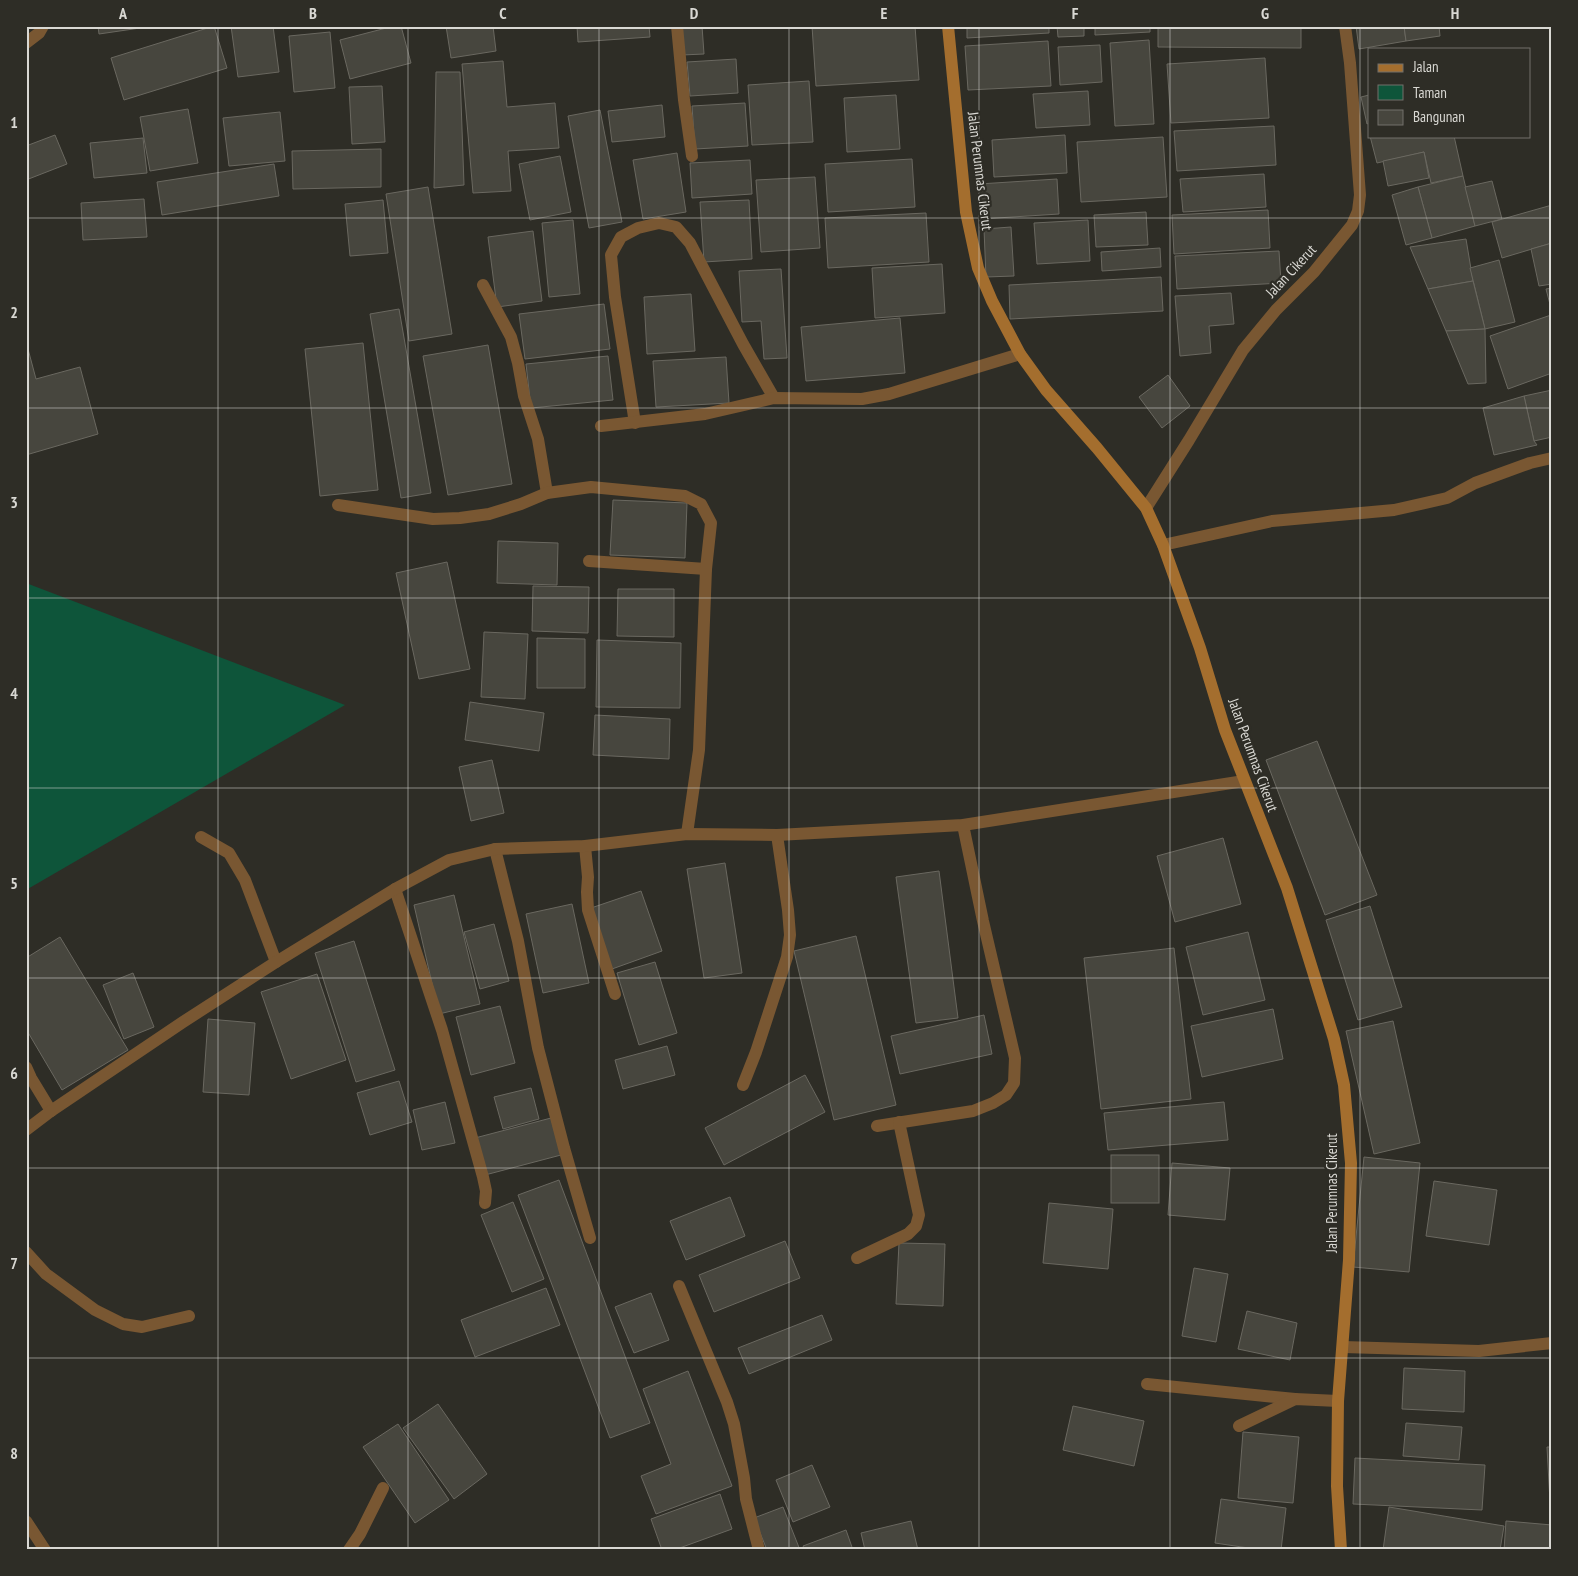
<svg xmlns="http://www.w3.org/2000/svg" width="1578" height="1576" font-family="'PT Sans Narrow',sans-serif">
	<rect width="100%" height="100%" fill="#2e2d26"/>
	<polygon fill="#0e553a" points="26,583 345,705 26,890"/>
	<g fill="#47463e" stroke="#6a6860">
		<polygon points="98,26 147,26 147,27 99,34"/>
		<polygon points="214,26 227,68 124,100 111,58"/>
		<polygon points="231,26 273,26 279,72 238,77"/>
		<polygon points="394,26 401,26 411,63 350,79 340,40"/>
		<polygon points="446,26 493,26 496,51 451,58"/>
		<polygon points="577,26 649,26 650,37 578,42"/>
		<polygon points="680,26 702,26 704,54 682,55"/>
		<polygon points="812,26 915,26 919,80 816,86"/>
		<polygon points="967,26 1049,26 1049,33 967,38"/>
		<polygon points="1057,26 1084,26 1084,36 1058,37"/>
		<polygon points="1095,26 1150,26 1150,32 1095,35"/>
		<polygon points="1158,26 1301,26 1301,48 1158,47"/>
		<polygon points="1356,26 1404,26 1406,41 1359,49"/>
		<polygon points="1404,26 1439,26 1440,36 1406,41"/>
		<polygon points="330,32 335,88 294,92 289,36"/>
		<polygon points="1149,40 1154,124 1115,126 1110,43"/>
		<polygon points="1048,41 1051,86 968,90 965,46"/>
		<polygon points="1100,45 1102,82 1060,85 1058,47"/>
		<polygon points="1265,58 1269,118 1171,123 1167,64"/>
		<polygon points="736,59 738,93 690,96 687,62"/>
		<polygon points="503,61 507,107 555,103 559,148 508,151 511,191 473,193 462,64"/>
		<polygon points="436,72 460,72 464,185 434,188"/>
		<polygon points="809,81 813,142 752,145 748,85"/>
		<polygon points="382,86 385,142 352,144 349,87"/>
		<polygon points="1088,91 1090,125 1036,128 1033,94"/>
		<polygon points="896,95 900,149 847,152 844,98"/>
		<polygon points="1369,95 1369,123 1367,124 1361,97"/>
		<polygon points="745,103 748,146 695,149 692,106"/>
		<polygon points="662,105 665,137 612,142 608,111"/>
		<polygon points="188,109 198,163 150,171 140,117"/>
		<polygon points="600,110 622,222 589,228 568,116"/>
		<polygon points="280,112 285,161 229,166 223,118"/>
		<polygon points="1274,126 1276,165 1177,171 1174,131"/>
		<polygon points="55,135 67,164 26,180 26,146"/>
		<polygon points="1065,135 1067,173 994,177 992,140"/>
		<polygon points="1370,136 1454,136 1463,176 1431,183 1424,152 1377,163"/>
		<polygon points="1163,137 1167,197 1081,202 1077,142"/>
		<polygon points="143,138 147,173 94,178 90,143"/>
		<polygon points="381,149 381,187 293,189 292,151"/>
		<polygon points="1424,152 1429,178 1388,186 1383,161"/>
		<polygon points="677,153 686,212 643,219 633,160"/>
		<polygon points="560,156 571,212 530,220 519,164"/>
		<polygon points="912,159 915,207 828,212 825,164"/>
		<polygon points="750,160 752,194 692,198 690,163"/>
		<polygon points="274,164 279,196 162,215 157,182"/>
		<polygon points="1264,174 1266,207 1183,212 1180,179"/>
		<polygon points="1463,176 1475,226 1432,238 1418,187"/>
		<polygon points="815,177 820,248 761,252 756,180"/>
		<polygon points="1057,179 1059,214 981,219 979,184"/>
		<polygon points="1492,181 1502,219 1475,226 1465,187"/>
		<polygon points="428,187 452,334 409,341 386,194"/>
		<polygon points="1418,187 1432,238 1406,245 1392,195"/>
		<polygon points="144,199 147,237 83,240 81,203"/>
		<polygon points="383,200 388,253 350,256 345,204"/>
		<polygon points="749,200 752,259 704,262 700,202"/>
		<polygon points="1552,205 1552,243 1502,258 1492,222"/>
		<polygon points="1268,210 1270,248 1174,254 1172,215"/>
		<polygon points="1146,212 1148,245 1096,247 1094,215"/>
		<polygon points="926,213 929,262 828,268 825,218"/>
		<polygon points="573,220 580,294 549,297 542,223"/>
		<polygon points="1088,220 1090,261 1037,264 1034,223"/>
		<polygon points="1011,227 1014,276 986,277 984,229"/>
		<polygon points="533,231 542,301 497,307 488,237"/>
		<polygon points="1466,239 1473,281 1428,289 1410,247"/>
		<polygon points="1552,243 1552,284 1539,286 1531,249"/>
		<polygon points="1160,248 1161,267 1102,271 1101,252"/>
		<polygon points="1279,251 1281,283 1177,289 1175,256"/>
		<polygon points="1499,260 1515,322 1485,329 1470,268"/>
		<polygon points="942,264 945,313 875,318 872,268"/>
		<polygon points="781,269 787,358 764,359 761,321 742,322 739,271"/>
		<polygon points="1161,277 1163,311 1010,319 1009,285"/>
		<polygon points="1473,281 1485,329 1446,331 1428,289"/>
		<polygon points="1552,288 1552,312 1546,289"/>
		<polygon points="1231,293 1234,324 1209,326 1211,353 1180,356 1175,296"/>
		<polygon points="691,294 695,351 647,354 644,297"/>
		<polygon points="604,304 610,349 525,359 519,314"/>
		<polygon points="399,309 431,493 401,498 370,314"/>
		<polygon points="1551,315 1552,373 1508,389 1490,336"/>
		<polygon points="900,318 905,373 806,381 801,327"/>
		<polygon points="1485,329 1486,383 1468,384 1446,331"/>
		<polygon points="363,343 378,490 320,496 305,349"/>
		<polygon points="488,345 512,484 448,495 423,356"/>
		<polygon points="28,349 36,379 80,367 98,434 26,455 26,350"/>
		<polygon points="608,356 613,400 531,408 526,364"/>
		<polygon points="726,357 729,403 656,407 653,361"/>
		<polygon points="1168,375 1190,406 1162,428 1139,397"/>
		<polygon points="1552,390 1552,437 1534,441 1524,396"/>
		<polygon points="1524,396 1534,441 1537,445 1494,455 1483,408"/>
		<polygon points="613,500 687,503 685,558 610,555"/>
		<polygon points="498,541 558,543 557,585 497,583"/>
		<polygon points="447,562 470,669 419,679 396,573"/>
		<polygon points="533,586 589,587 588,633 532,631"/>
		<polygon points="618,589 674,589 674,637 617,636"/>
		<polygon points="484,632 528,634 525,699 481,697"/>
		<polygon points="537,638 585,639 585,688 537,688"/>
		<polygon points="597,640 681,643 680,708 596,707"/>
		<polygon points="470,702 544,713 539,751 465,740"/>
		<polygon points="595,715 670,719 669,759 593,755"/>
		<polygon points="1317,741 1377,895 1325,915 1266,760"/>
		<polygon points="492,760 504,813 471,821 459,767"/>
		<polygon points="1223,838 1241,904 1175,922 1157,856"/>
		<polygon points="725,863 742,973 704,978 687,869"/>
		<polygon points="939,871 958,1018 916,1023 896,877"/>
		<polygon points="641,891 662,951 612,969 591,908"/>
		<polygon points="454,895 480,1004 439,1014 414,905"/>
		<polygon points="572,904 589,983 543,993 526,914"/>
		<polygon points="1370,906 1402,1007 1358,1020 1326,920"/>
		<polygon points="494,924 509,981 480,989 464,932"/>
		<polygon points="1248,932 1265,1000 1203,1015 1186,947"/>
		<polygon points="856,936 896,1105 834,1120 794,951"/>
		<polygon points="60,937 128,1050 62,1090 26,1029 26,958"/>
		<polygon points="354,941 395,1070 356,1082 315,953"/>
		<polygon points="1174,948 1191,1099 1101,1109 1084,958"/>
		<polygon points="655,962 677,1033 639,1045 617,973"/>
		<polygon points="133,973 154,1027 124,1039 103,985"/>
		<polygon points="317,974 346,1060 291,1079 261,992"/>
		<polygon points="500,1006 515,1063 471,1075 456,1017"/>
		<polygon points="1273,1009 1283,1059 1202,1077 1191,1026"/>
		<polygon points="984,1015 992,1054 900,1074 891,1036"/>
		<polygon points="208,1019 255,1023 249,1095 203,1092"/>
		<polygon points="1393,1021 1420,1143 1374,1154 1346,1031"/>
		<polygon points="667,1046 675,1075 623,1089 615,1060"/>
		<polygon points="805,1075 825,1112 724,1165 705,1128"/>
		<polygon points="399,1081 412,1122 370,1135 357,1093"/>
		<polygon points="531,1088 539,1119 503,1129 494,1097"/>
		<polygon points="445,1102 455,1143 422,1150 413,1110"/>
		<polygon points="1224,1102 1228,1140 1108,1150 1104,1113"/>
		<polygon points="551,1118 561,1155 485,1175 475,1138"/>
		<rect x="1111" y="1155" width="48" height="48"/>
		<polygon points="1364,1157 1420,1163 1409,1272 1353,1267"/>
		<polygon points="1172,1163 1230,1168 1225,1220 1168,1215"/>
		<polygon points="559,1180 650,1423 610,1438 518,1195"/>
		<polygon points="1434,1181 1497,1190 1489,1245 1426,1236"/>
		<polygon points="730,1197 745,1236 686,1260 670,1221"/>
		<polygon points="513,1202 544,1279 512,1292 481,1215"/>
		<polygon points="1049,1203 1113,1209 1108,1269 1043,1263"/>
		<polygon points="785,1241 800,1278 714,1312 699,1275"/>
		<polygon points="899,1243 945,1244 943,1306 896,1304"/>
		<polygon points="1194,1268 1228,1274 1216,1342 1182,1336"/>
		<polygon points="546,1288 560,1325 475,1357 461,1320"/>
		<polygon points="651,1293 669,1340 634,1353 615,1307"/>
		<polygon points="1247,1311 1297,1323 1290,1360 1238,1349"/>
		<polygon points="822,1315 832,1340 749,1374 738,1348"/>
		<polygon points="1404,1368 1465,1371 1464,1412 1402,1409"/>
		<polygon points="688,1371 732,1486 656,1514 641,1476 671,1464 643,1389"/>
		<polygon points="438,1404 487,1474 454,1499 403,1428"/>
		<polygon points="1073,1406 1144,1421 1134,1466 1063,1450"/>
		<polygon points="1406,1423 1462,1427 1459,1460 1403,1456"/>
		<polygon points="398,1424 449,1500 415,1523 363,1447"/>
		<polygon points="1243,1432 1299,1437 1293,1503 1238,1498"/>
		<polygon points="1547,1447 1552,1447 1552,1502 1550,1502"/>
		<polygon points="1355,1458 1485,1465 1482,1510 1353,1504"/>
		<polygon points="812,1465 830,1507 793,1522 776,1480"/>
		<polygon points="720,1494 732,1529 674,1550 662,1550 651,1519"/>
		<polygon points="1221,1499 1286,1508 1281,1550 1262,1550 1215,1543"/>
		<polygon points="783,1507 800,1550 767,1550 754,1518"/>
		<polygon points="1389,1507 1504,1526 1500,1550 1383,1550"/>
		<polygon points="911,1521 918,1550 865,1550 861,1533"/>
		<polygon points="1506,1521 1552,1525 1550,1550 1504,1550"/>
		<polygon points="846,1530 853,1550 805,1550 803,1546"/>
	</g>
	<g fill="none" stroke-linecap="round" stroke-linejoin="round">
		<g stroke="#795732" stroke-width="12">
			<polyline points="589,561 706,569"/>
			<polyline points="201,837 229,853 245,880 276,962"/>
			<polyline points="26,1067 31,1078 51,1111"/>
		</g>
		<g stroke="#795732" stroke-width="12">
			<polyline points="677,26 684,100 692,156"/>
			<polyline points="26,43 39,33 43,26"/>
			<polyline points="483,285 511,337 518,363 524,396 538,439 547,493"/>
			<polyline points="635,423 615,297 611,255 621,237 638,228 659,223 676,227 690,243 743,344 774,398"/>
			<polyline points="601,426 705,414 774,398 862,399 889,394 1020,354"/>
			<polyline points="338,505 433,519 460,518 489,514 521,504 547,493 591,487 685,496 701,504 711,523 706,569 699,750 687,834"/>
			<polyline points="1146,508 1189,440 1243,350 1276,310 1314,272 1352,225 1358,211 1360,195 1350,63 1345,26"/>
			<polyline points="1163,545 1272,521 1394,510 1447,498 1475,483 1530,463 1552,458"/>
			<polyline points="585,846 588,877 587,892 588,910 615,994"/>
			<polyline points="495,849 518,941 538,1048 564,1148 590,1238"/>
			<polyline points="395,889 442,1030 483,1177 486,1191 485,1203"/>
			<polyline points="743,1085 756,1052 787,957 790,935 788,910 777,835"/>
			<polyline points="877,1126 973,1111 993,1103 1006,1095 1014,1083 1015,1058 983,921 963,825"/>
			<polyline points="26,1130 51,1111 183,1022 276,962 395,889 449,860 495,849 585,846 687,834 777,835 963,825 1244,781"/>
			<polyline points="26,1252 46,1274 95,1310 123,1324 142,1327 189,1316"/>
			<polyline points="857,1258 908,1234 916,1226 919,1215 899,1122"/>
			<polyline points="679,1286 727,1402 734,1424 744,1478 746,1499 759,1550"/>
			<polyline points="1343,1347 1479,1351 1552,1343"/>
			<polyline points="1147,1384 1295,1399"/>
			<polyline points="1239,1426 1295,1399 1338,1401"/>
			<polyline points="26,1521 45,1550"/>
			<polyline points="349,1550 360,1534 383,1488"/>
		</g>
		<polyline stroke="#a46e2e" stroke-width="12" points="948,26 966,212 978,268 992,301 1020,354 1046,390 1097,448 1146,508 1163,545 1200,648 1225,730 1287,888 1334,1039 1344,1085 1351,1163 1349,1260 1338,1401 1337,1486 1341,1550"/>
	</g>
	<path fill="none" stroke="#d9d8d3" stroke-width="1" stroke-opacity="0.55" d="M218 26V1550M408 26V1550M599 26V1550M789 26V1550M979 26V1550M1170 26V1550M1360 26V1550M26 218H1552M26 408H1552M26 598H1552M26 788H1552M26 978H1552M26 1168H1552M26 1358H1552"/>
	<g text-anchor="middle" stroke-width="4.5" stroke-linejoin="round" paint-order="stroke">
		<g font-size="15" fill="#d9d8d3" stroke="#2e2d26">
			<text transform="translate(980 171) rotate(83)" y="5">Jalan Perumnas Cikerut</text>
			<text transform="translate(1291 271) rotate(-47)" y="5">Jalan Cikerut</text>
			<text transform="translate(1253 755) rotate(70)" y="5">Jalan Perumnas Cikerut</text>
			<text transform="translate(1332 1193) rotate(-90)" y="5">Jalan Perumnas Cikerut</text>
		</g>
	</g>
	<rect width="1578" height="1576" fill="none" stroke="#2e2d26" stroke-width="55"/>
	<rect x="1368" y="48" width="162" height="90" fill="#2e2d26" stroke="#72716b"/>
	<rect x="1378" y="64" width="25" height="8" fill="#a46e2e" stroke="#72716b"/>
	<text x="1413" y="72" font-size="15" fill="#d9d8d3">Jalan</text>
	<rect x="1378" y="85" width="25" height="15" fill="#0e553a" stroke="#72716b"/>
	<text x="1413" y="98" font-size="15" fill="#d9d8d3">Taman</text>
	<rect x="1378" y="110" width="25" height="15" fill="#47463e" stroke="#72716b"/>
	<text x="1413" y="122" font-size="15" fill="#d9d8d3">Bangunan</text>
	<rect x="28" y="28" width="1522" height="1520" fill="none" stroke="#d9d8d3" stroke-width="2"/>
	<g font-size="16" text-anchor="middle" font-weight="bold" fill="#d9d8d3">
		<text x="123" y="19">A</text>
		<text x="313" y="19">B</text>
		<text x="503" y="19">C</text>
		<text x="694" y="19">D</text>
		<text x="884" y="19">E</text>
		<text x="1075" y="19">F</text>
		<text x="1265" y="19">G</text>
		<text x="1455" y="19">H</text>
		<text x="14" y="128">1</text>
		<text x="14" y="318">2</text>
		<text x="14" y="508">3</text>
		<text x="14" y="699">4</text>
		<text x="14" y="889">5</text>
		<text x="14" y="1079">6</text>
		<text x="14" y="1269">7</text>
		<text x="14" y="1459">8</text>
	</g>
</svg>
